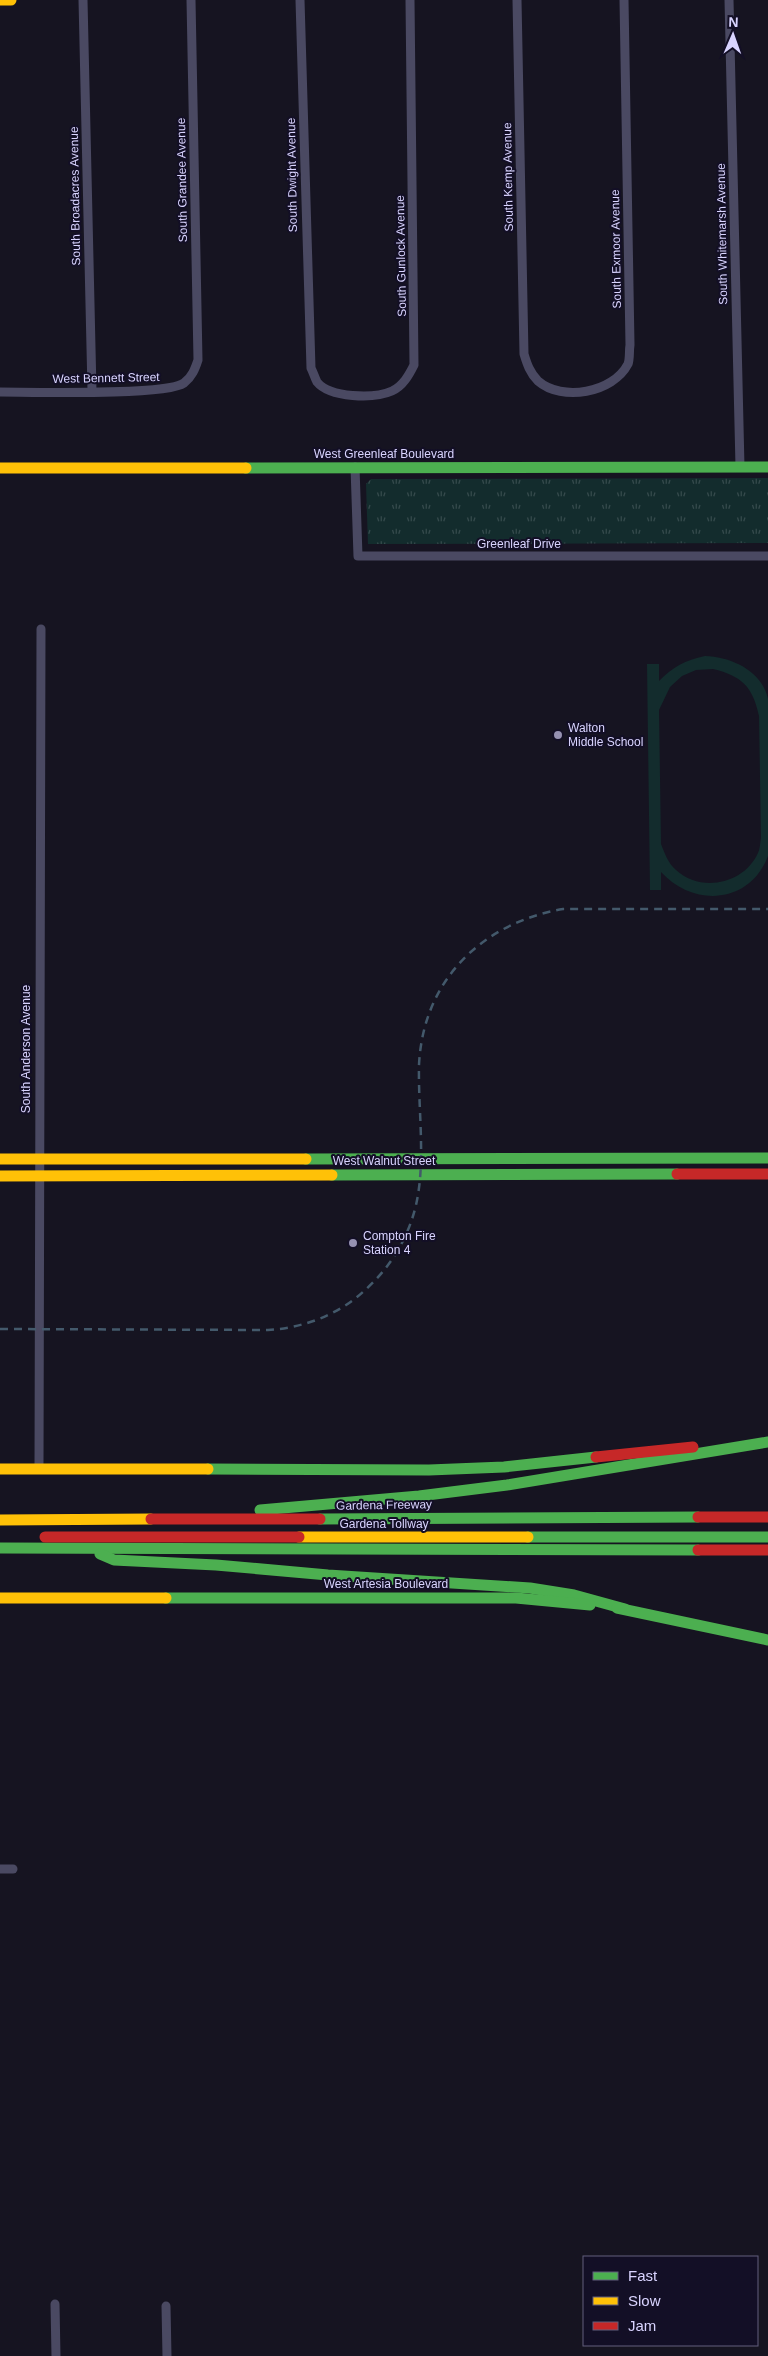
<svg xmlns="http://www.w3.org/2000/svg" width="768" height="2356" font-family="Arial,sans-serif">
	<defs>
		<pattern id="park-tufts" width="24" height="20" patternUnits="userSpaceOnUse" patternTransform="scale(1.25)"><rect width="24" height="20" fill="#132c2d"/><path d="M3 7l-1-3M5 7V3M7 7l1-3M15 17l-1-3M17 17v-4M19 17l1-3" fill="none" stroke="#354a4c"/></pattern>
	</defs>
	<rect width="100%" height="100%" fill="#161421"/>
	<polygon fill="url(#park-tufts)" points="768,478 768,543 368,544 366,484 371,479"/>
	<path fill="#132c2d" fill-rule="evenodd" d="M705 656C732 657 762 671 768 699V856C750 904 694 908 661 872V890H650L647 664H659V681C673 667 685 660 705 656ZM713 669C742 676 753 687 759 716L761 838C760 843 760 849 758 853 744 884 701 893 676 870 668 863 665 854 661 844L659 710 670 687 682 676 696 670Z"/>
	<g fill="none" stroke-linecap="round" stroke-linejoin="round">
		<g stroke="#4a4962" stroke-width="9">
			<polyline points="83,0 92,391"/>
			<path d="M300 0 311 368C313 372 315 378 317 382 330 398 374 399 392 391 403 386 409 375 414 365L410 0"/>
			<path d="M517 0 524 354C527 364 530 373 538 381 562 402 613 393 628 364 630 359 629 351 630 345L624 0"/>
			<polyline points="729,0 740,467"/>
			<path d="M0 392C31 392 166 396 184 383 192 377 195 369 198 360L191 0"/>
			<polyline points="355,467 358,556 768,556"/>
			<polyline points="39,1469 41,629"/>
			<polyline points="0,1869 13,1869"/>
			<polyline points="55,2304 56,2356"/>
			<polyline points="166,2306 167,2356"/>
		</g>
		<g stroke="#4caf50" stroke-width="11">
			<polyline points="246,468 768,467"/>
			<polyline points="306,1159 768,1158"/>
			<polyline points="332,1175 677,1174"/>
			<polyline points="208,1469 429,1470 504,1467 596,1457"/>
			<polyline points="260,1510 419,1496 507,1485 768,1442"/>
			<polyline points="320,1519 698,1517"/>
			<polyline points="528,1537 768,1537"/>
			<polyline points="0,1548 698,1550"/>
			<polyline points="100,1554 114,1560 216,1565 328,1575 530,1588 574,1595 625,1609"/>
			<polyline points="166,1598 516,1598 590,1605"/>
			<polyline points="617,1608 768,1640"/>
		</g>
		<g stroke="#ffc107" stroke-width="11">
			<polyline points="0,0 11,0"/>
			<polyline points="0,468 246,468"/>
			<polyline points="0,1159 306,1159"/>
			<polyline points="0,1176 332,1175"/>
			<polyline points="0,1469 208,1469"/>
			<polyline points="0,1520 151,1519"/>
			<polyline points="299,1537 528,1537"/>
			<polyline points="0,1598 166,1598"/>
		</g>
		<g stroke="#c62828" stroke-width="11">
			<polyline points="677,1174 768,1174"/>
			<polyline points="596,1457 693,1447"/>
			<polyline points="698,1517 768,1517"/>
			<polyline points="151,1519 320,1519"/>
			<polyline points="45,1537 299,1537"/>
			<polyline points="698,1550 768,1550"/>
		</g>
		<path stroke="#43596b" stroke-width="2.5" stroke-dasharray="8 6" stroke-linecap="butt" d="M0 1329 268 1330C303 1328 338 1315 364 1291 390 1268 408 1239 416 1205 426 1161 418 1110 419 1065 423 980 482 923 563 909H768"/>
	</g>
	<g fill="#9591b1" stroke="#130f26" stroke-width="2">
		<circle cx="558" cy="735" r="5"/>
		<circle cx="353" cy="1243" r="5"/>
	</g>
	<g text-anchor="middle" stroke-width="4" stroke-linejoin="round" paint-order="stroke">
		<g font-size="12" fill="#d9d4ff" stroke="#130f26">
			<text transform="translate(292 175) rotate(-91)" y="4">South Dwight Avenue</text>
			<text transform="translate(508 177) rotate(-91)" y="4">South Kemp Avenue</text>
			<text transform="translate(182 180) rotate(-91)" y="4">South Grandee Avenue</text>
			<text transform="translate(75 196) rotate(-91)" y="4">South Broadacres Avenue</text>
			<text transform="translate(722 234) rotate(-91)" y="4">South Whitemarsh Avenue</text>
			<text transform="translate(616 249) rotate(-91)" y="4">South Exmoor Avenue</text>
			<text transform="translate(401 256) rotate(-91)" y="4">South Gunlock Avenue</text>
			<text transform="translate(106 378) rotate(-1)" y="4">West Bennett Street</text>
			<text x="384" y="458">West Greenleaf Boulevard</text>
			<text x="519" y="548">Greenleaf Drive</text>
			<text transform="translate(26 1049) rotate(-90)" y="4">South Anderson Avenue</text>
			<text x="384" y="1165">West Walnut Street</text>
			<text transform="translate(384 1505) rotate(-1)" y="4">Gardena Freeway</text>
			<text x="384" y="1528">Gardena Tollway</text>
			<text x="386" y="1588">West Artesia Boulevard</text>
		</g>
		<g font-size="12" fill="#d9d4ff" stroke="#130f26" text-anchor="start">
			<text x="568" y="732">Walton<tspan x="568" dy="14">Middle School</tspan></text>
			<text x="363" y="1240">Compton Fire<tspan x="363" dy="14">Station 4</tspan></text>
		</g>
	</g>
	<rect x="583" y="2256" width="175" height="90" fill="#130f26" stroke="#625e7d"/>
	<rect x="593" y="2272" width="25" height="8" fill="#4caf50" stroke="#625e7d"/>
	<text x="628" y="2281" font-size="15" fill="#d9d4ff">Fast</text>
	<rect x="593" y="2297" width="25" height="8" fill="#ffc107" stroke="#625e7d"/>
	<text x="628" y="2306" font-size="15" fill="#d9d4ff">Slow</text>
	<rect x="593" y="2322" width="25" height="8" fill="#c62828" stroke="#625e7d"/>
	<text x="628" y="2331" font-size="15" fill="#d9d4ff">Jam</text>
	<g transform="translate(733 35) rotate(2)" stroke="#130f26" stroke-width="4" paint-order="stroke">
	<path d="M0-4L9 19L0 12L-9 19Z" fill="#d9d4ff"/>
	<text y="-8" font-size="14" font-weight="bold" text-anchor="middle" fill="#d9d4ff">N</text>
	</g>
</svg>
